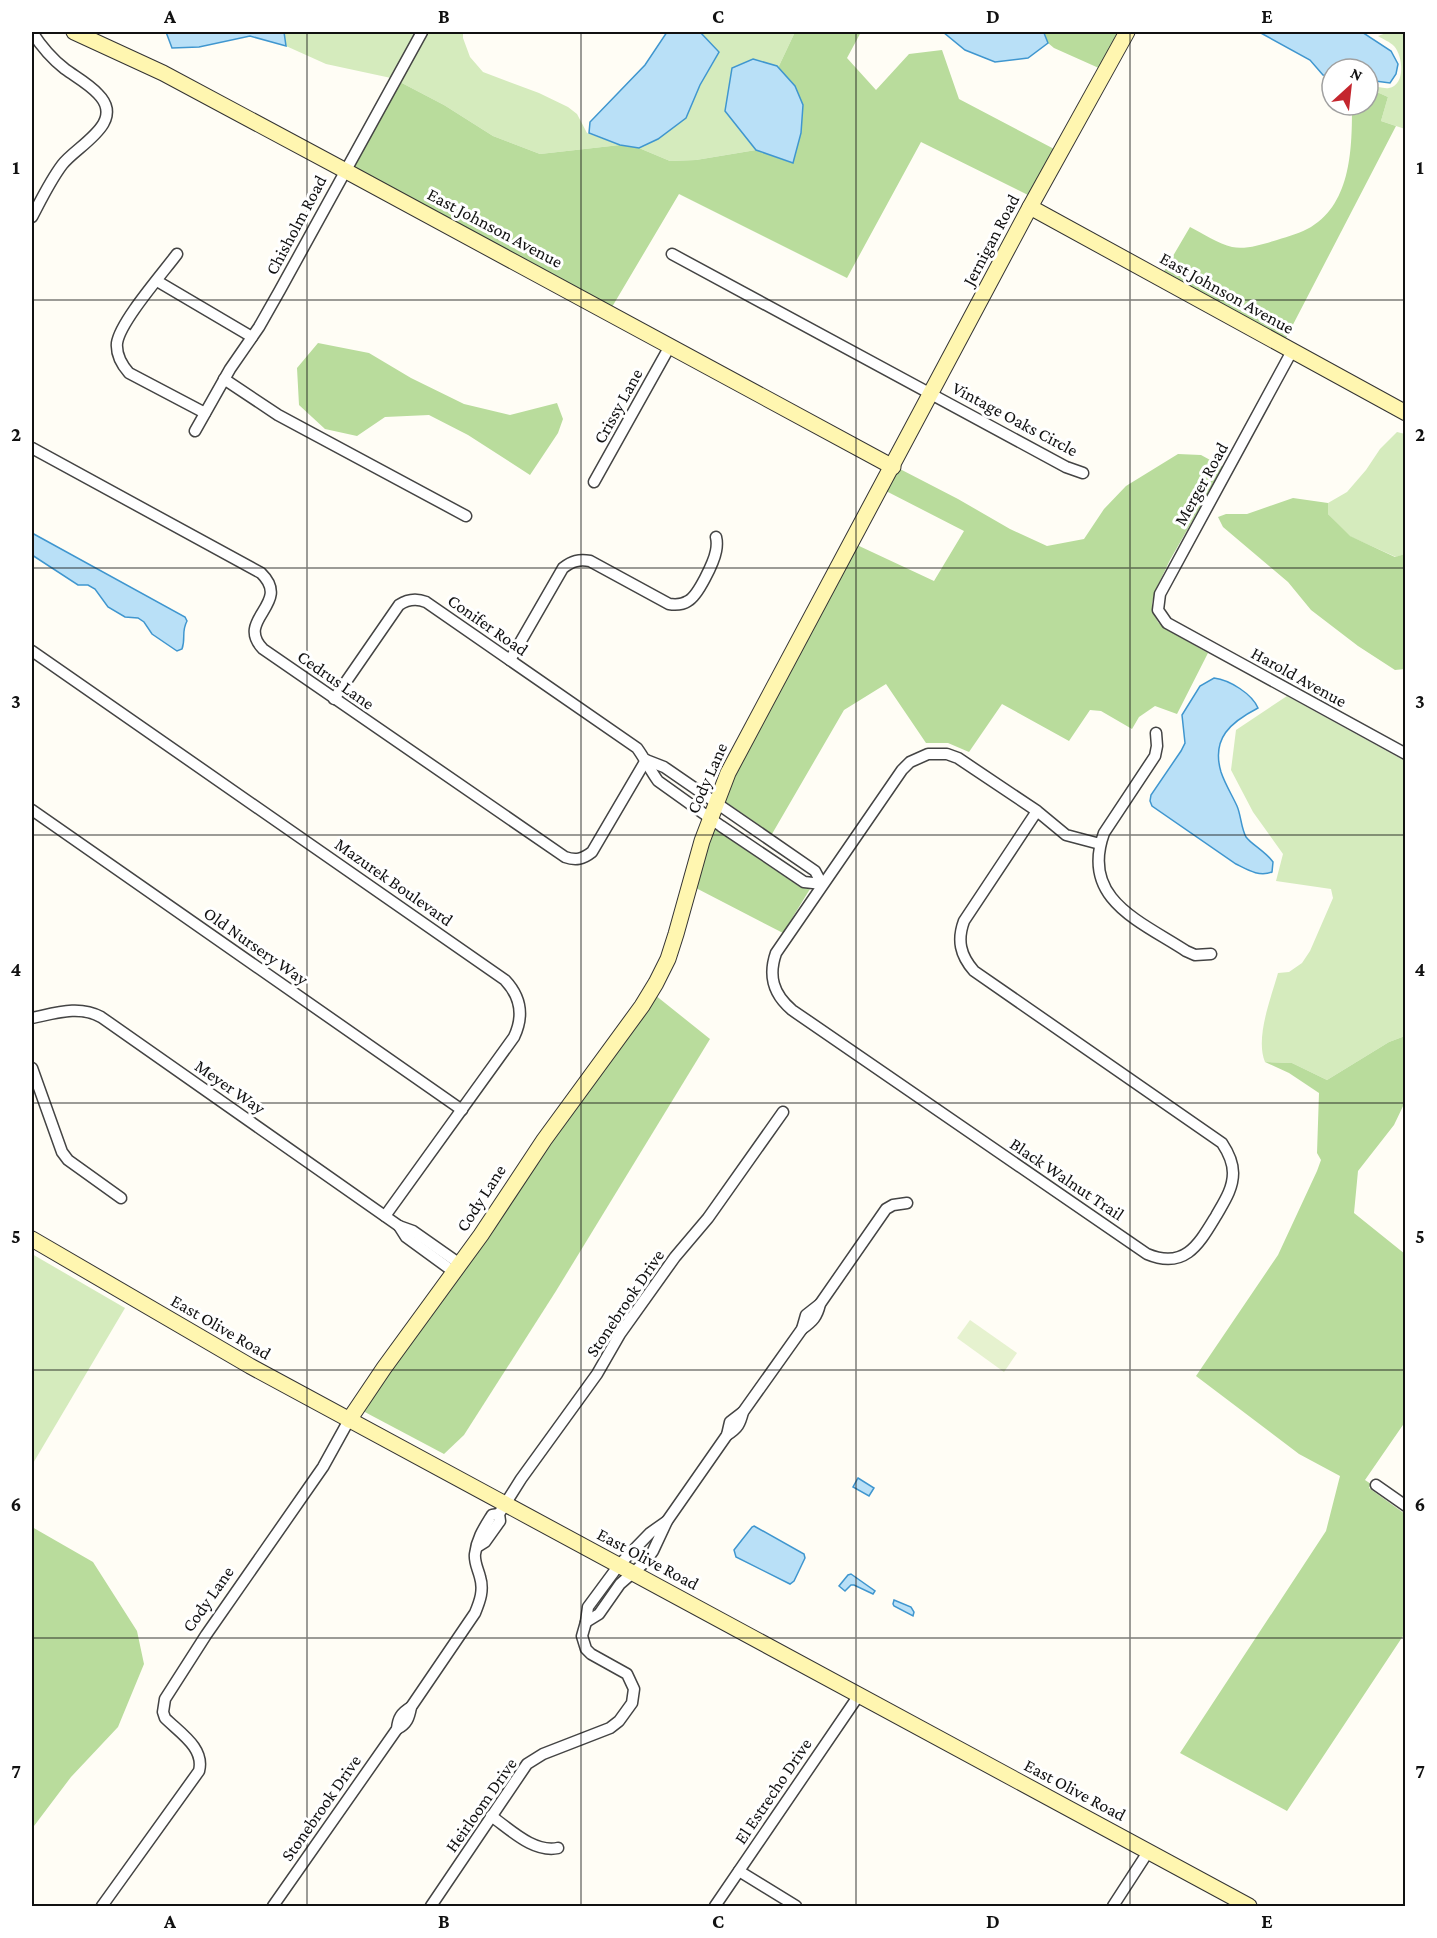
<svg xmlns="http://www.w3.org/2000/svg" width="1437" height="1938" font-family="'Crimson Pro',serif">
	<rect width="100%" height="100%" fill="#fffdf5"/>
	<g fill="#d5ebbd">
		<polygon points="284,32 416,32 391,78 326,64 286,46"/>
		<polygon points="428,32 463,32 463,38 470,57 483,72 539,93 568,107 577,114 587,133 620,145 540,154 493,136 444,105 400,82"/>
		<polygon points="700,32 795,32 778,68 777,66 725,111 756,150 696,160 670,161 639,148 658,139 686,118 700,85 719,53"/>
		<path d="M1389 32H1405V129L1381 121 1388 97 1368 88 1370 86C1376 86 1384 89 1389 88 1406 85 1403 56 1394 46 1390 42 1383 39 1378 36Z"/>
		<polygon points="1397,432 1405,434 1405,554 1396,557 1349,536 1328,514 1328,503 1347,492 1366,470 1380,449"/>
		<path d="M1287 696 1405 761V1036L1389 1042 1327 1080 1292 1063 1265 1062C1255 1038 1271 998 1278 973L1289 972 1302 963 1310 951 1333 898 1331 889 1276 881 1283 854 1253 812 1231 770 1236 730Z"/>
		<polygon points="32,1254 125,1308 32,1465"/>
	</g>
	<g fill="#b9dc9c">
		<polygon points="795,32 861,32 847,58 876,90 909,54 942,50 959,99 1056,150 1030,196 921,142 847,278 679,194 612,307 354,168 400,82 444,105 493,136 540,154 620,145 639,148 670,161 696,160 756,150 792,163 795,86 778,68"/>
		<polygon points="1041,32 1121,32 1101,69 1054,48 1048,43 1044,33"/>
		<path d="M1368 88 1388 97 1381 121 1396 126 1285 340 1163 273 1190 227C1202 233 1219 244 1232 247 1246 250 1263 244 1277 240 1289 236 1301 233 1311 227 1352 202 1352 146 1352 105H1368Z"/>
		<polygon points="318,343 369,353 411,378 464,404 510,415 557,403 563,419 558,433 530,475 468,435 429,415 385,417 357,436 325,429 299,405 297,368"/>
		<polygon points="1178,454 1201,455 1223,467 1170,560 1155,591 1152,603 1153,613 1158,622 1164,628 1208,653 1177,714 1155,706 1139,717 1132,729 1101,711 1090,710 1069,741 1002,704 969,752 948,743 926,743 886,684 844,710 772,834 723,800 733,775 857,545 934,581 964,531 886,491 898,468 958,499 1010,529 1047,546 1084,539 1104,509 1126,486"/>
		<polygon points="1293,498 1328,503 1328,514 1350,536 1395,557 1405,554 1405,669 1395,670 1358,646 1311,610 1288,582 1223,527 1218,517 1226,514 1247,514"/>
		<polygon points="712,827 800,887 810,889 783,933 694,887"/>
		<polygon points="655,995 710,1039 556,1291 464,1435 444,1454 361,1410"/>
		<polygon points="1405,1036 1405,1102 1394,1125 1358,1171 1354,1213 1405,1254 1405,1422 1365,1480 1371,1484 1369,1488 1405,1514 1405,1633 1287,1811 1180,1753 1326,1531 1340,1476 1299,1454 1196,1376 1278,1255 1317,1171 1321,1160 1317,1153 1319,1093 1289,1073 1265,1062 1292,1063 1327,1080 1389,1042"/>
		<polygon points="32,1527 93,1562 137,1631 144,1664 118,1727 71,1777 34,1826 32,1833"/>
	</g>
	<polygon fill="#e6f2cf" points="970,1320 1017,1353 1004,1372 957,1338"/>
	<g fill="#b9e0f7" stroke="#3f96cf" stroke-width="1.5">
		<polygon points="166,32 284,32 286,46 250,36 199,47 172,48"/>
		<polygon points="667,32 700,32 719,52 700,85 686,118 658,139 639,148 620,145 589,133 590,122 645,65"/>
		<polygon points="943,32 1041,32 1044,33 1048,43 1028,58 995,62 965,50"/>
		<polygon points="1259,32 1362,32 1391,51 1398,64 1396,74 1390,83 1368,80 1368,69 1332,69 1332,76 1323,75 1310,60"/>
		<polygon points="753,59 777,66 795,86 803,105 801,133 793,163 756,150 725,111 732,68"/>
		<path d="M32 533 185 617 187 621C181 632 186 638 182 649L177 651 152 634 144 622 138 618 125 617 108 607 95 589 88 585H78L32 555Z"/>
		<path d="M1214 678C1230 680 1252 694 1258 708 1231 722 1211 738 1221 772 1225 784 1232 795 1237 806 1241 815 1241 828 1246 837 1251 844 1266 852 1273 862L1272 872C1259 877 1248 870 1236 864L1152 806 1150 801 1151 795 1181 751 1185 743 1182 715 1200 686Z"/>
		<polygon points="858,1478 874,1488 869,1496 853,1487"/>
		<polygon points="754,1526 804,1554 805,1558 794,1581 790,1584 736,1557 734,1550 752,1527"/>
		<polygon points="851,1574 875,1591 873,1594 854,1585 851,1585 845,1591 839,1586 848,1575"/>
		<polygon points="894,1600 911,1607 914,1612 913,1616 894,1606 893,1604"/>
	</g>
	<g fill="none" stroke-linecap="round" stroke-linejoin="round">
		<g stroke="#444" stroke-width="13">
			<g id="street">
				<path d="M32 32C41 46 52 59 65 69 76 77 89 84 98 94 127 123 76 146 62 165 50 181 41 200 32 217"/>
				<path d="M177 254C162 274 120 322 117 343 116 354 122 365 129 373L205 413"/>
				<polyline points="672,254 1066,467 1083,473"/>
				<polyline points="157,281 252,337"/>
				<polyline points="1292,351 1160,594 1158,610 1167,623 1406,754"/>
				<polyline points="224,379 278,415 466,516"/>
				<polyline points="195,431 230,369 259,327 280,290 422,32"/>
				<path d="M32 448 261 573C293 604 234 619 263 649L565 857C576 861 583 859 592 852L646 760"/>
				<polyline points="594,482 670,346"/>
				<path d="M32 651 505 980C521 997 524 1016 514 1037L385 1216"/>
				<path d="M510 660 563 568C572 561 579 559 590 561L669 604C676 605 682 605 688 601 698 596 714 562 716 551 717 546 717 541 716 537"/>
				<path d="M334 699 399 605C408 599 416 598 426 602L637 748C645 759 650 770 658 781L721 826 804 882 822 884"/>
				<path d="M1156 733 1157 746 1155 756 1104 833C1080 899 1140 921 1186 951L1195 955 1211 954"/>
				<polyline points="646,760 664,767 815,871 822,884"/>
				<polyline points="32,810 462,1110"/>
				<path d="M1037 811 964 921C957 940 960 955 974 971L1222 1143C1228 1152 1233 1161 1233 1173 1233 1189 1224 1202 1216 1216 1199 1244 1185 1270 1147 1254L792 1010C773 994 768 976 776 953L902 770 910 762 928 754H947L958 758 1037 811 1066 835 1100 844"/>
				<path d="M32 1018C56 1013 79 1005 101 1017L399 1226 413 1231 460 1264"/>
				<polyline points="32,1068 62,1152 68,1160 121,1198"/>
				<polyline points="399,1226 406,1237 454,1272"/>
				<path d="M802 1329C813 1321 817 1317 820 1304L886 1209 893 1205 907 1203"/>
				<path d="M727 1435C738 1428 740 1424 743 1412L802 1329 806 1315 820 1304"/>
				<polyline points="1376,1485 1406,1506"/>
				<polyline points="477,1547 485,1542 500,1521 499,1514 521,1479 597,1374 620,1334 675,1257 708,1218 783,1112"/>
				<polyline points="586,1622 599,1614 620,1584 644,1563 653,1551 667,1521 727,1435 730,1422 743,1412"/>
				<path d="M397 1729C407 1724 409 1718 411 1707L475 1613C480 1601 484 1590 480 1577 478 1569 474 1562 475 1554 477 1538 484 1528 492 1515L499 1514"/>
				<path d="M491 1816C510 1829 533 1853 558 1848"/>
				<polyline points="739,1871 796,1906"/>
				<path d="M102 1906 199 1771C205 1748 180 1733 165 1718L163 1712 165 1699 206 1635 323 1467 349 1420"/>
				<path d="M273 1906 397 1729C398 1718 401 1713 411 1707"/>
				<polyline points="431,1906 527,1764 543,1754 610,1728 619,1721 632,1703 634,1689 627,1674 591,1654 586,1649 582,1636 586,1622 588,1607 619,1565 650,1533 667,1521"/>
				<polyline points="715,1906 859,1695"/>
				<polyline points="1113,1906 1148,1852"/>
			</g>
		</g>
		<g stroke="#333" stroke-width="17">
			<g id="secondary">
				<polyline points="74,32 163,73 346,171 893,467"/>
				<polyline points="1030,207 1406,413"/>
				<polyline points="32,1239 250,1366 1249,1906"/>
				<polyline points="349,1420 384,1368 481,1235 544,1140 642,1006 656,983 668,959 676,934 702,841 728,773 1030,207 1127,32"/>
			</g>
		</g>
		<use href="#street" stroke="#fff" stroke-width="10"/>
		<use href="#secondary" stroke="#fff6b0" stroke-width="15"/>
	</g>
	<path fill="none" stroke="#111" stroke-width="1.5" stroke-opacity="0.55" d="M307 32V1906M581 32V1906M856 32V1906M1130 32V1906M32 300H1406M32 568H1406M32 835H1406M32 1103H1406M32 1370H1406M32 1638H1406"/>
	<g text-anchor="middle" stroke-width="6" stroke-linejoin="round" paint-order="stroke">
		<g font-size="18" fill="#111" stroke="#fff">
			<text transform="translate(296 225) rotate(-62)" y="6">Chisholm Road</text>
			<text transform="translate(495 228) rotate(28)" y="6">East Johnson Avenue</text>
			<text transform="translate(991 240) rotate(-62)" y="6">Jernigan Road</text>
			<text transform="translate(1227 293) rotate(29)" y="6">East Johnson Avenue</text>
			<text transform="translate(618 406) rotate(-61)" y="6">Crissy Lane</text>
			<text transform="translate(1015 419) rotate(28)" y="6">Vintage Oaks Circle</text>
			<text transform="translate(1201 484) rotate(-61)" y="6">Merger Road</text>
			<text transform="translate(488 625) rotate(35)" y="6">Conifer Road</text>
			<text transform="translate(1299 677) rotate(29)" y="6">Harold Avenue</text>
			<text transform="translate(336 680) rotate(35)" y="6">Cedrus Lane</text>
			<text transform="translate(707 778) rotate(-66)" y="6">Cody Lane</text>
			<text transform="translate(394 882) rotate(35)" y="6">Mazurek Boulevard</text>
			<text transform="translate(256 946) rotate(35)" y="6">Old Nursery Way</text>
			<text transform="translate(230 1087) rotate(35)" y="6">Meyer Way</text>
			<text transform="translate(1067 1179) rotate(34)" y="6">Black Walnut Trail</text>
			<text transform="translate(481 1198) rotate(-57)" y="6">Cody Lane</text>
			<text transform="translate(625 1303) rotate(-56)" y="6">Stonebrook Drive</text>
			<text transform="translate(221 1327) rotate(30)" y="6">East Olive Road</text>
			<text transform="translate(648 1559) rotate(28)" y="6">East Olive Road</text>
			<text transform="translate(208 1599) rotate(-55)" y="6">Cody Lane</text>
			<text transform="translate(1075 1790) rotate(28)" y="6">East Olive Road</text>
			<text transform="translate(773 1791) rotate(-56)" y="6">El Estrecho Drive</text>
			<text transform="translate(481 1805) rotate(-55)" y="6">Heirloom Drive</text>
			<text transform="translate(321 1808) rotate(-55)" y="6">Stonebrook Drive</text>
		</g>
	</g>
	<rect width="1437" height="1938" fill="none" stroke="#ffffff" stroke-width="66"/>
	<g transform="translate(1350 87) rotate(27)"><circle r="28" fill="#ffffff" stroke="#a0a0a0" stroke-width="1.5"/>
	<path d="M0-4.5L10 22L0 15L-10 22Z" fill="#c4262e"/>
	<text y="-9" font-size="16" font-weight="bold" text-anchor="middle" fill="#111111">N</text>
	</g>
	<rect x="33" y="33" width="1371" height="1872" fill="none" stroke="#111" stroke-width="2"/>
	<g font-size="20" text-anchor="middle" font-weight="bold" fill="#111">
		<text x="170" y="23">A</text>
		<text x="444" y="23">B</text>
		<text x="718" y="23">C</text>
		<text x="993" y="23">D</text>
		<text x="1267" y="23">E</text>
		<text x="16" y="174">1</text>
		<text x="1420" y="174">1</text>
		<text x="16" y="441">2</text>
		<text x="1420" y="441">2</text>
		<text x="16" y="708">3</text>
		<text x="1420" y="708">3</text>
		<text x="16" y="976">4</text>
		<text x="1420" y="976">4</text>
		<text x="16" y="1243">5</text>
		<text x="1420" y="1243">5</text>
		<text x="16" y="1511">6</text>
		<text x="1420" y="1511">6</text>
		<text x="16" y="1778">7</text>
		<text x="1420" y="1778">7</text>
		<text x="170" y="1928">A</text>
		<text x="444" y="1928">B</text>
		<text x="718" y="1928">C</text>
		<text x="993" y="1928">D</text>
		<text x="1267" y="1928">E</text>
	</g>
</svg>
